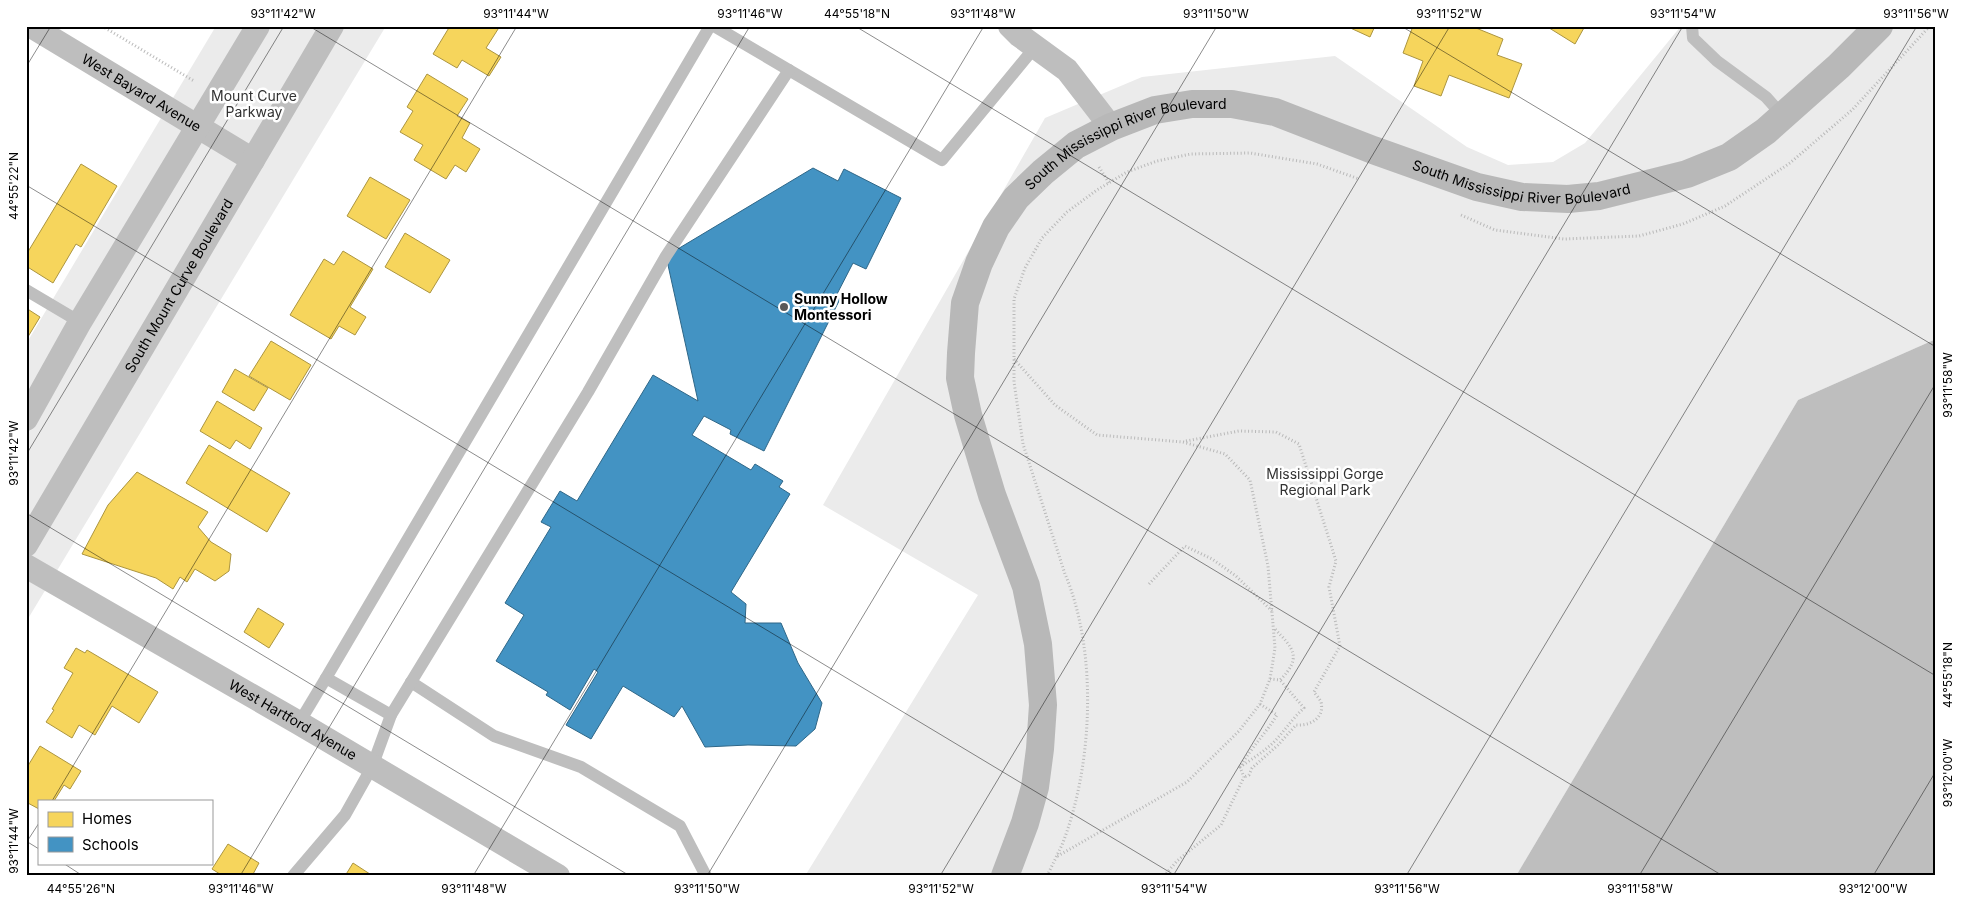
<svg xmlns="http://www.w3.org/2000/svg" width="1962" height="902" font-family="Inter,sans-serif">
	<rect width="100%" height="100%" fill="#fff"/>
	<g fill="#ebebeb">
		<polygon points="216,26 386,26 26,622 26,344"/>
		<polygon points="1681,26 1936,26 1936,339 1798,400 1516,876 805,876 978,595 823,505 1045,118 1142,77 1335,56 1467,147 1508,165 1553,162 1585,143"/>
	</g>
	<polygon fill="#bebebe" points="1936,339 1936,876 1516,876 1798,400"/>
	<g fill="#f6d55c" stroke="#ac9540">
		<polygon points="450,26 500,26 486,48 501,57 489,76 462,60 457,68 433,54"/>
		<polygon points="1346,26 1375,26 1370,37"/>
		<polygon points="1413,26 1471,26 1503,39 1497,55 1522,64 1509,98 1449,75 1441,96 1414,86 1423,61 1403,53"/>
		<polygon points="1546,26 1585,26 1575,44"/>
		<polygon points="427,74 468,99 457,116 470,123 462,138 480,149 466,172 455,165 446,179 414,160 423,145 400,132 413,111 407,107"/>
		<polygon points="81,164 117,186 81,247 76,244 53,283 26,266 26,255"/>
		<polygon points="370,177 410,200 386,239 347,216"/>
		<polygon points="405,233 450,260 430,293 385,267"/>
		<polygon points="343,251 373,269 350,307 366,317 355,335 339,326 331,339 290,315 324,259 334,265"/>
		<polygon points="26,308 40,317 26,340"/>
		<polygon points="271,341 311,365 290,400 249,376"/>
		<polygon points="235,369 268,388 254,411 222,392"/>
		<polygon points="217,401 262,428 250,449 236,440 230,449 200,431"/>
		<polygon points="209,445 290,493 267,532 186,483"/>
		<polygon points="137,472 208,512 198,527 211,542 231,554 229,571 215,581 195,569 187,582 180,577 173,589 156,578 82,554 108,505"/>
		<polygon points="258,608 284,624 269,648 244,632"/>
		<polygon points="76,648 85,653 87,650 158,692 139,723 112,706 95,735 79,725 72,738 46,722 54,710 52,709 73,673 64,668"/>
		<polygon points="40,746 81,771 70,789 64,785 54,801 39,801 39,809 26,802 26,769"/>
		<polygon points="228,844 259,863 252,876 223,876 212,869"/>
		<polygon points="353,863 373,876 345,876"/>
	</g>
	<polygon fill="#4393c3" stroke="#2f6788" points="813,168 838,181 844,169 901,198 866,269 853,263 836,296 840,299 764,451 730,434 731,430 704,416 692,435 751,470 755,464 783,481 779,487 790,494 731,592 746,604 745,623 781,623 798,663 822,703 815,729 796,746 748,745 705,747 682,706 674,717 623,686 591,739 566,725 598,672 594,669 570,710 546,695 548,692 496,661 524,615 505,603 551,527 541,522 560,491 577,501 653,375 698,401 666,256"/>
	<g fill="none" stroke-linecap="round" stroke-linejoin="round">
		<g stroke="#b9b9b9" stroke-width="3" stroke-dasharray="1 2.5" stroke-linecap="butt">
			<polyline points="102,26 194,81"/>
			<polyline points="1099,167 1109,183"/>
			<polyline points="1461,215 1495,230 1564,239 1639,236 1683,224 1725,206 1790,163 1852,110 1930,26"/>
			<polyline points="1014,359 1055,405 1097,435 1183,442 1225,454 1250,480 1268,566 1275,648 1270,679 1260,704 1239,731 1187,782 1056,857"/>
			<path d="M1186 441 1239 431 1276 432 1299 444 1336 561 1329 587 1340 646 1314 692C1316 695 1320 699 1321 702 1325 719 1309 726 1296 725L1278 745 1252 768 1249 775 1244 777"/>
			<polyline points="1149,584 1185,546 1212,559 1236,576 1272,611"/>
			<path d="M1270 679 1280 680C1303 657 1293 648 1274 628"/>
			<path d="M1260 704 1277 715C1266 733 1251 748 1240 767 1252 759 1265 751 1275 741 1285 730 1293 718 1304 708L1280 680"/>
			<path d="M1047 876C1052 866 1057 855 1062 845 1093 766 1098 652 1065 574L1023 444 1014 382V299L1025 268 1042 238 1067 212 1097 190 1127 172 1157 161 1191 154 1250 153 1317 164 1359 179"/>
			<polyline points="1164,876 1177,861 1221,825 1244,777 1240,767"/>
		</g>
		<g stroke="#bebebe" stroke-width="12">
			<polyline points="714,26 942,160 1035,47"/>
			<polyline points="1692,26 1693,38 1717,61 1766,97 1783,116"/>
			<polyline points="26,290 80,322"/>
			<polyline points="411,682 494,736 581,767 680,826 706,876"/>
			<polyline points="391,715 326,678 710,26"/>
			<polyline points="299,723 326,678"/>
			<polyline points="293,876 345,815 372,767 391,715 588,392 666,256 789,70"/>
		</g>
		<g stroke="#bebebe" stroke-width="24">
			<path id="s1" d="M31 26 253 160"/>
			<polyline points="1010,26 1019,35 1067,70 1111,127"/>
			<polyline points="26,419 80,322 258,26"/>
			<path id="s2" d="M26 545 332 26"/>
			<path id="s3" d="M26 566 299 723 558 876"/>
		</g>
		<path stroke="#b8b8b8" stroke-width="28" id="s4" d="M1005 876 1025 823 1035 787 1040 749 1043 705 1038 644 1026 586 992 495 968 415 960 378 961 353 965 303 979 263 996 227 1016 198 1043 172 1076 145 1111 127 1155 110 1192 104H1232L1275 112 1373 150 1477 187 1522 197 1568 199 1599 196 1687 174 1729 157 1766 131 1839 66 1879 26"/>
	</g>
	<path fill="none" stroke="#000" stroke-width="1" stroke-opacity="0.45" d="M309 26 1723 876M855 26 1936 676M1401 26 1936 347M26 67 51 26M26 185 1176 876M26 455 284 26M26 513 630 876M52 801 517 26M26 841 39 849M26 843 39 823M63 863 83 876M240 876 750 26M473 876 984 26M707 876 1217 26M940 876 1450 26M1173 876 1683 26M1406 876 1917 26M1639 876 1936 383M1873 876 1936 771"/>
	<circle fill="#595959" stroke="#fff" stroke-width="2" cx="784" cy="307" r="5"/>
	<g text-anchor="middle" stroke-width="5" stroke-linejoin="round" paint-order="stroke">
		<g font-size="14" fill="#000" stroke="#fff">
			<text dy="5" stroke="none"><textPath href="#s1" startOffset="129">West Bayard Avenue</textPath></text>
			<text dy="5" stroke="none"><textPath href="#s4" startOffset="835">South Mississippi River Boulevard</textPath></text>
			<text dy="5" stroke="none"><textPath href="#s4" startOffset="1255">South Mississippi River Boulevard</textPath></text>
			<text dy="5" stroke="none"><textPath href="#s2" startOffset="301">South Mount Curve Boulevard</textPath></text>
			<text dy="5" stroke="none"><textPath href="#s3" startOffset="308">West Hartford Avenue</textPath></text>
		</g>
		<g font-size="14" fill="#323232" stroke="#fff">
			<text x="254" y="101">Mount Curve<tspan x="254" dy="16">Parkway</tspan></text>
			<text x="1325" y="479">Mississippi Gorge<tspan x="1325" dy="16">Regional Park</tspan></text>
		</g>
		<g font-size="14" font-weight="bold" fill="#000" stroke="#fff" text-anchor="start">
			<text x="794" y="304">Sunny Hollow<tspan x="794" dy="16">Montessori</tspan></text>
		</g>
	</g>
	<rect width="1962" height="902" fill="none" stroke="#ffffff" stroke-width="55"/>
	<rect x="38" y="800" width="175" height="65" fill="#ffffff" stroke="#999999"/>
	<rect x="48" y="812" width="25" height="15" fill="#f6d55c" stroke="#999999"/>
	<text x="82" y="824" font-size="15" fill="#000000">Homes</text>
	<rect x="48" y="837" width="25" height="15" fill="#4393c3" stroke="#999999"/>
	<text x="82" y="850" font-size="15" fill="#000000">Schools</text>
	<rect x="28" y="28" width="1906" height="846" fill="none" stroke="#000" stroke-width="2"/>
	<g font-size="12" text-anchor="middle" fill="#000">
		<text x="283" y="18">93°11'42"W</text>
		<text x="516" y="18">93°11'44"W</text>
		<text x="750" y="18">93°11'46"W</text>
		<text x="857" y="18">44°55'18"N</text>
		<text x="983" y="18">93°11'48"W</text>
		<text x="1216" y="18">93°11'50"W</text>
		<text x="1449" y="18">93°11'52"W</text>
		<text x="1683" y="18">93°11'54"W</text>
		<text x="1916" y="18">93°11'56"W</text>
		<text transform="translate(14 186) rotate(-90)" y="4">44°55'22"N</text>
		<text transform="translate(1948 385) rotate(-90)" y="4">93°11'58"W</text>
		<text transform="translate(14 453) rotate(-90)" y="4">93°11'42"W</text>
		<text transform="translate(1948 675) rotate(-90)" y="4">44°55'18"N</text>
		<text transform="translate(1948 773) rotate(-90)" y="4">93°12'00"W</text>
		<text transform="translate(14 841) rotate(-90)" y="4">93°11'44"W</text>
		<text x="81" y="893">44°55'26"N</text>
		<text x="241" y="893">93°11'46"W</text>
		<text x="474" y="893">93°11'48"W</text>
		<text x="707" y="893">93°11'50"W</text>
		<text x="941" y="893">93°11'52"W</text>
		<text x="1174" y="893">93°11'54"W</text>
		<text x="1407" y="893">93°11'56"W</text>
		<text x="1640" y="893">93°11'58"W</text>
		<text x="1873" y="893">93°12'00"W</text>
	</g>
</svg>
